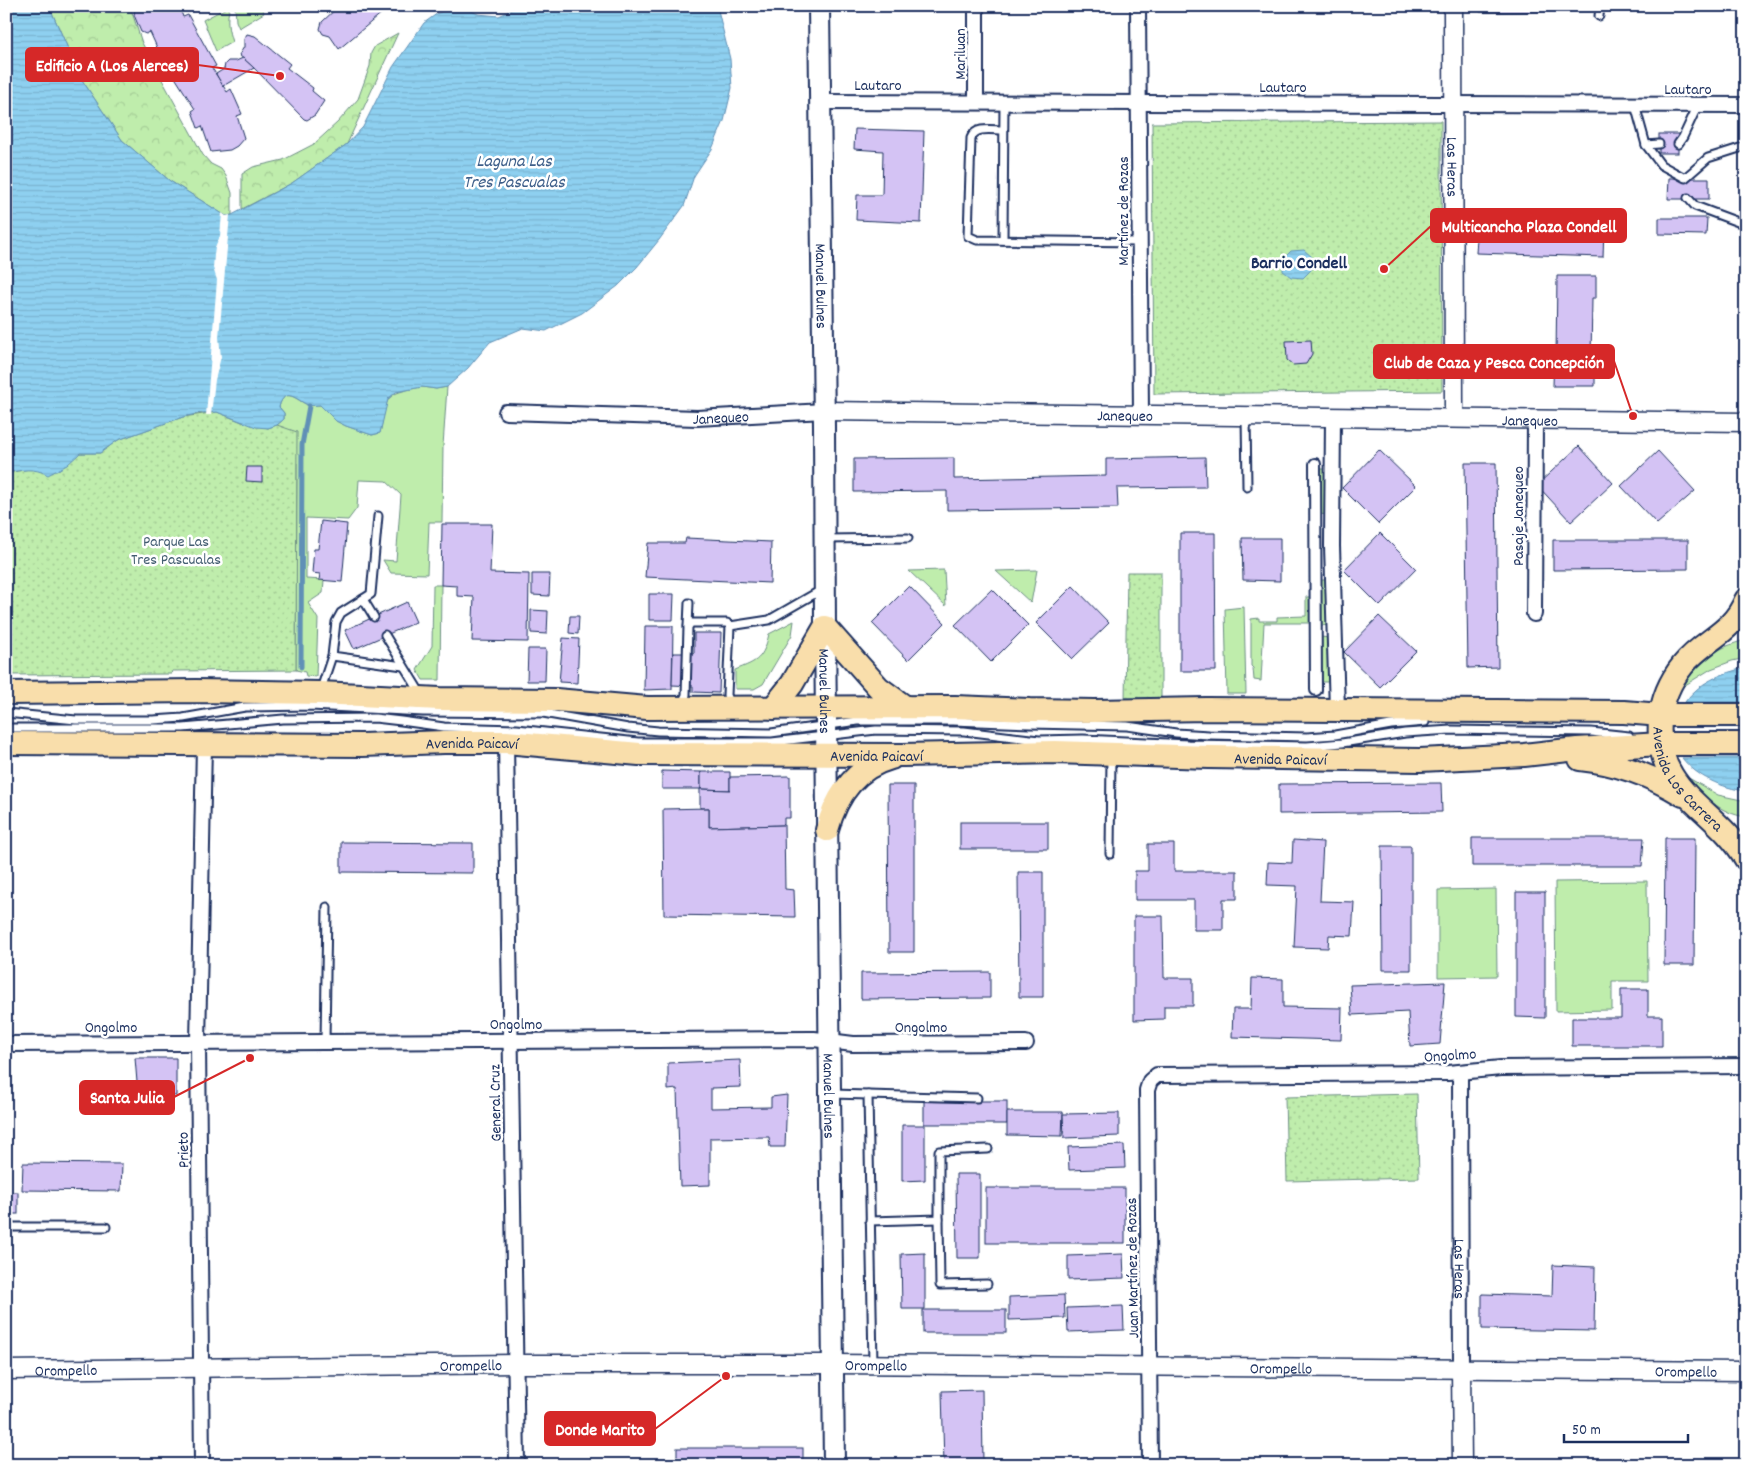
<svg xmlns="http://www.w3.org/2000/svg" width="1752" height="1471" font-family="Dekko,sans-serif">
	<defs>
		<pattern id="forest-crowns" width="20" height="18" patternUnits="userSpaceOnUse" patternTransform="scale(1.25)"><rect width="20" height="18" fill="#bfedac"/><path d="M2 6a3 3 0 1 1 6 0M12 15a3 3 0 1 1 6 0" fill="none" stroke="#a4cc96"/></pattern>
		<pattern id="park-dots" width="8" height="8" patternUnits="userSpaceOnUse" patternTransform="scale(1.25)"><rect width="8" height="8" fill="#bfedac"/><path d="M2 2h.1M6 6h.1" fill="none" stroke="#a4cc96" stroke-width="1.8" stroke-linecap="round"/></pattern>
		<pattern id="water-rules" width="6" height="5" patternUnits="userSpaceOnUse" patternTransform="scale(1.25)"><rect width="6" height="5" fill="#8ed0f0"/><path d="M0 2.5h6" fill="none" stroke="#7ab3d0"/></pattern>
	</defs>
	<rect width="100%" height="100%" fill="#fff"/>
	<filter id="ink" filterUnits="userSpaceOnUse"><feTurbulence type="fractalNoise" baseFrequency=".02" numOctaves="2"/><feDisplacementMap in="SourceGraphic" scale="10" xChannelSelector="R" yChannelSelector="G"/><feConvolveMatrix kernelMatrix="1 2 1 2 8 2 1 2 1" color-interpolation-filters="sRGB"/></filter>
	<g filter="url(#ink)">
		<g fill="#bfedac" stroke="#6d8e85">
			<path d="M230 6C226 19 228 30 232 42L216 51 203 20Z"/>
			<polygon points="235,6 262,7 264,13 239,28 236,21"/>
			<path d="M422 387 436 389 447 387 443 446 442 522H429L427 574 391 573 383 560 396 561 401 495 386 481 359 480 357 508 348 520 306 518V579L324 580 323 593 308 603 318 619 316 677 306 676 305 672 296 670 297 463 271 490V448C268 431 246 432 244 449L236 450C234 436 229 428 216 423L214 418 202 417 200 422 183 427 185 438 174 443 162 444 163 455 154 456V480C130 472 105 476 89 497L86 493 77 487 66 488C60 495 59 499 60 507L55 509 46 499 38 496 26 497 18 492 6 489V473C22 470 34 467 48 475L67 465 80 453H100L118 440 183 417 201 413 217 412 256 427 268 428 277 425 284 419V413L279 407C285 385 297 401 308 405 311 406 316 405 320 405L336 421 346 426 372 435 380 433C388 396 382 394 422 387Z"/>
			<polygon points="1318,469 1329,469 1330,515 1319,514"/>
			<polygon points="944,570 946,606 909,571"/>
			<polygon points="1037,570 1031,603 996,571"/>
			<polygon points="1318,580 1330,580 1331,626 1321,625"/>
			<polygon points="433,585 441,585 440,680 423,680 417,670 432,646"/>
			<polygon points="1306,597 1311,597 1312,623 1264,623 1261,681 1254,680 1253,668 1251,666 1251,619 1259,618 1259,621 1277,621 1277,617 1306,616"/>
			<polygon points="1244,607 1246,694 1227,694 1225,609"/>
			<path d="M794 621 792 635 763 684 754 689H735V670C758 661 763 659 769 634Z"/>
			<polygon points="1320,637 1331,638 1331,682 1320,682"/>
			<path d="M1746 640V658L1732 661 1711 669 1682 687C1696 661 1717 647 1746 640Z"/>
			<path d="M1687 777 1718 795 1746 801V817C1720 813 1703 797 1687 777Z"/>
			<polygon points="1647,881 1648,981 1612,981 1612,1010 1556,1011 1555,882"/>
			<polygon points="1496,889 1497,976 1438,977 1438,890"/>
		</g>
		<g fill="url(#forest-crowns)" stroke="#6d8e85">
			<polygon points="49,6 130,6 142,43 203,155 211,164 221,169 226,176 232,193 232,215 226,216 170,181 122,140 82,80"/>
			<polygon points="398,33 347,144 292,183 242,209 242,174 253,167 283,160 314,144 338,122 358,99 370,66 371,53 375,46"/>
		</g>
		<g fill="url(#park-dots)" stroke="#6d8e85">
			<polygon points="1441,121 1442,391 1154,394 1152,123"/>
			<polygon points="217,412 242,422 268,428 277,425 297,432 296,670 172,671 171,674 6,675 6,473 30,469 57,471 80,453 100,453 118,440 183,417"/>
			<polygon points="1127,572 1161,572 1161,700 1125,700"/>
			<polygon points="1417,1094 1419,1178 1287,1181 1285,1097"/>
		</g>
		<g fill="url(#water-rules)" stroke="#6090b6">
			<path d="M6 6H49L82 80 122 140 170 181 226 216 232 215 292 183 347 144 363 127 393 67 424 23 438 13 453 7 465 8 478 14 499 16 520 6H717L730 59 732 88 724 121 712 149 694 176 684 206 659 240 637 267 618 286 582 313 546 331 523 328 490 342 468 368 447 387 436 389 422 387 396 392 388 399 380 433 372 435 346 426 336 421 320 405C317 405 311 406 308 405 298 401 285 385 279 407L284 413V419L277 425 268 428 256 427 217 412 201 413 183 417 118 440 100 453H80L67 465 48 475C34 467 22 470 6 473Z"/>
			<polygon points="1304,250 1312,257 1312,269 1303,278 1291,277 1283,271 1283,259 1291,251"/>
			<path d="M1746 668V702H1685C1698 683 1723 672 1746 668Z"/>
			<path d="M1682 758H1746V791C1722 788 1697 777 1682 758Z"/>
		</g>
		<polygon fill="#fff" points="222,213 226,216 230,215 219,337 221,357 215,380 211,415 206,415 217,280 213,268 214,255 215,248 220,236"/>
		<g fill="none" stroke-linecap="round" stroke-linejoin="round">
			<polyline stroke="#6090b6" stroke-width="5" points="301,667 302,445 309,406"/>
		</g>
		<g fill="#d4c3f4" stroke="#1b2f5e">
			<polygon points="139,6 179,6 183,17 188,15 216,66 212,68 227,92 231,89 242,114 237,116 244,138 237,146 230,150 211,152 202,126 198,128 192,111 195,109 159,52 150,32 146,34 141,32 134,15 135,9"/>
			<polygon points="339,6 390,6 339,49 330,36 323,34 320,29 322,22"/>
			<polygon points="1480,6 1593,6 1593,11 1480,12"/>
			<polygon points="247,34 255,36 290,64 287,68 313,88 312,91 324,101 315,115 307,120 304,119 254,68 239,55 244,47 244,39"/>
			<polygon points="243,58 254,68 223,86 216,74 224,69 225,64 228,61 236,61"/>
			<polygon points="855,129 924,131 921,223 856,220 857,195 882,195 883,151 854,149"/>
			<rect x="1659" y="134" width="19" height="19"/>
			<polygon points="1669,178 1709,178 1709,199 1668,199"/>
			<polygon points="1659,218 1707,218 1706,235 1659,234"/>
			<polygon points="1478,223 1604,227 1603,257 1476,253"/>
			<polygon points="1557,276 1596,276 1596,298 1592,298 1591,357 1595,357 1595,386 1553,386 1554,355 1556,356"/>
			<polygon points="1311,340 1312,354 1306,364 1293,365 1287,360 1286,341"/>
			<polygon points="1579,446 1613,483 1571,522 1537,485"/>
			<polygon points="1379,450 1416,486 1378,524 1342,488"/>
			<polygon points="1658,451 1695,491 1657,524 1621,486"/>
			<polygon points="1205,457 1206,487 1117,488 1118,508 947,510 947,491 854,492 854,459 954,458 954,479 1106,476 1106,459"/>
			<polygon points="1465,463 1496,463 1498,667 1468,668"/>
			<polygon points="247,467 262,467 262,482 246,481"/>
			<polygon points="321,521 347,524 342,582 319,580 320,574 312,573 314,549 318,549"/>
			<polygon points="442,524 492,524 490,573 529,574 528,642 472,641 474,597 457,596 457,586 441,585"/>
			<polygon points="1180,533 1215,533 1216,671 1180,671"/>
			<polygon points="1380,533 1416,569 1380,606 1344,570"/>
			<polygon points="686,538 771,542 770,583 645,577 648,543 685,543"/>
			<polygon points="1242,538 1280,538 1280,581 1243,580"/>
			<polygon points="1553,540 1688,540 1688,569 1553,570"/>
			<polygon points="532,574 550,574 549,596 532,595"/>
			<polygon points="909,586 945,623 908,660 872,623"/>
			<polygon points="1073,586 1109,623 1072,659 1036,623"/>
			<polygon points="992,589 1028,625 991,662 955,625"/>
			<polygon points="649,594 674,594 673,620 649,620"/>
			<polygon points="407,602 416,622 354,649 345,630"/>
			<polygon points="531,610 548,611 547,634 531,633"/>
			<polygon points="570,616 579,616 578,634 569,633"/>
			<polygon points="1379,616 1416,651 1380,687 1344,652"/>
			<polygon points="645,626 673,626 672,689 644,690"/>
			<polygon points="694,633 721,633 719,693 693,692 693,686 672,685 673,653 694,653"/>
			<polygon points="563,638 579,639 577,683 559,682"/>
			<polygon points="528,649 546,649 545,681 527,681"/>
			<polygon points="662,771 701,772 701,789 662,789"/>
			<polygon points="701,772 730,772 730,790 701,789"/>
			<polygon points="790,776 790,818 784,818 784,825 709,827 709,808 700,808 700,789 730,790 730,777"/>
			<polygon points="1441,783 1442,812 1279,814 1279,784"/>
			<polygon points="888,785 914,785 914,952 889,952"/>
			<polygon points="709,808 709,827 784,825 785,889 794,890 795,917 664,915 663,809"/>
			<rect x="960" y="822" width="88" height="27"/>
			<polygon points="1472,838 1644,838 1642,866 1472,866"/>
			<polygon points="1665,838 1695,838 1694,965 1664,965"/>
			<polygon points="1293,840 1323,842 1320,901 1354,902 1352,936 1329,935 1328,948 1294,947 1297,886 1267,885 1268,862 1292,863"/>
			<polygon points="341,842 473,843 473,873 341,872"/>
			<polygon points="1148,844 1174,844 1174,871 1237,871 1237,899 1223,899 1223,930 1194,930 1194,900 1135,900 1135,871 1148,871"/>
			<polygon points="1382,846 1411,846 1411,970 1383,970"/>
			<polygon points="1018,872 1043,872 1043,997 1019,997"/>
			<polygon points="1516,892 1545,892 1545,1018 1516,1017"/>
			<polygon points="1134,916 1163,916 1164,978 1193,978 1193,1006 1164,1006 1164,1019 1134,1020"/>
			<polygon points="990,972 990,998 861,999 861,973"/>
			<polygon points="1252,978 1283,979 1283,1007 1342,1008 1341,1040 1232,1037 1233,1009 1251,1009"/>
			<polygon points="1445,982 1440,1044 1410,1046 1408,1012 1352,1015 1350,985"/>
			<polygon points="1621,989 1648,989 1648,1016 1662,1016 1662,1046 1572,1046 1572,1018 1621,1018"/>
			<polygon points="135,1058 176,1058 176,1096 138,1094"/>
			<polygon points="740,1060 741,1087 711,1088 711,1108 771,1107 771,1097 787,1095 785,1147 770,1147 769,1137 710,1138 710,1185 680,1186 677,1089 668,1090 668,1063"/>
			<rect x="924" y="1101" width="83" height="23"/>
			<polygon points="1007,1112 1063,1112 1062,1136 1007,1135"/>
			<polygon points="1119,1113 1119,1136 1064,1138 1063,1114"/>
			<polygon points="902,1125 925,1125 925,1180 902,1181"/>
			<polygon points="1124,1145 1125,1168 1069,1170 1068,1147"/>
			<polygon points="23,1163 122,1164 121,1191 22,1190"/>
			<polygon points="956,1174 980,1174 980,1258 957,1258"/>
			<rect x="986" y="1188" width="139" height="55"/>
			<rect x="6" y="1192" width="12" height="22"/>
			<polygon points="925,1253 925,1309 902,1309 901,1254"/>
			<polygon points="1123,1254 1124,1278 1068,1280 1068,1256"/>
			<polygon points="1553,1265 1595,1267 1594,1331 1482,1329 1482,1294 1552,1296"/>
			<polygon points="1064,1295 1065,1318 1009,1320 1009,1297"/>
			<polygon points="1123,1306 1124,1330 1068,1332 1067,1308"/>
			<rect x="923" y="1310" width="83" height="23"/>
			<polygon points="982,1390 983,1465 944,1465 942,1391"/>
			<rect x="677" y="1448" width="126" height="17"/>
		</g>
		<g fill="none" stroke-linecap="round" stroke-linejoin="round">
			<g stroke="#1b2f5e" stroke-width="11">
				<g id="service">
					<polyline points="1599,16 1600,6"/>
					<polyline points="1635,105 1646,145 1661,165 1685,178 1708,158 1746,146"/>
					<path d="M1003 130C992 130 976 126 971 138L968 236 977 240 1140 242"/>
					<polyline points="1678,144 1683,137 1698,105"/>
					<polyline points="1646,145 1659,144"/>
					<polyline points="1688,198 1695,206 1746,225"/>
					<polyline points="1003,240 1004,102"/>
					<polyline points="1246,417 1247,487"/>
					<polyline points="378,516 371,594 341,613 336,622 332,656 403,666"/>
					<polyline points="825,539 908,538"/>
					<polyline points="363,599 374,617"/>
					<polyline points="688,626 689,603"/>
					<polyline points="730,626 769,620 823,589"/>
					<polyline points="385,635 421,694"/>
					<polyline points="321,689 332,656"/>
					<polyline points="682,703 686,695 688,627 691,623 727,623 730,626 727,695 731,705"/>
					<polyline points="6,713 76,720 153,720 183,718 245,707 311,706 423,712 543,713 628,728 658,731 771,733 858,721 953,721 1030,724 1127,726 1176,733 1209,735 1307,737 1335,735 1391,725 1425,722"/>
					<polyline points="6,728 183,728 283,719 375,718 401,721 444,727 517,729 638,742 772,742 876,730 964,731 1039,740 1083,739 1188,744 1307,746 1342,743 1405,733 1451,730 1591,732 1629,736"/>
					<polyline points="1110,854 1111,756"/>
					<polyline points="325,1042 327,907"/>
					<polyline points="832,1094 977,1098"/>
					<polyline points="868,1095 873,1364"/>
					<polyline points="939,1219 940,1285 987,1284"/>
					<polyline points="870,1221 939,1219 939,1151 988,1149"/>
					<polyline points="6,1227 106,1227"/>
				</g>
			</g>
			<g stroke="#1b2f5e" stroke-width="14">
				<polyline id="pedestrian" points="1315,464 1316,690"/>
			</g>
			<g stroke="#1b2f5e" stroke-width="18">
				<g id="minor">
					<polyline points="976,6 976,102"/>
					<polyline points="1138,6 1141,415"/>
					<polyline points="820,102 1746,105"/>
					<path id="s1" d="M506 412 697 418 824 411"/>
					<polyline points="1333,417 1332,546 1337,710"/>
					<polyline points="1534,614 1535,419"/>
					<polyline points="506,742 517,1465"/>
					<polyline points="6,1044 814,1039 853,1044 1026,1043"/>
					<path id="s2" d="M1460 1073 1461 1368"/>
					<polyline points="202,1465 198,1043 204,745"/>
					<polyline points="1150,1465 1147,1090 1150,1081 1157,1075 1448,1073 1501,1068 1746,1066"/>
				</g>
			</g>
			<g stroke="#1b2f5e" stroke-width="21">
				<g id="tertiary">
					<path id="s3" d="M1453 6 1454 418"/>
					<path id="s4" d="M824 411 1746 422"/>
					<polyline points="1461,1368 1462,1465"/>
					<path id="s5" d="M6 1370 515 1364H833L1746 1371"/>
				</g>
			</g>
			<g stroke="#1b2f5e" stroke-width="24">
				<g id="secondary">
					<path id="s6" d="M819 6 824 426 825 627 834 1465"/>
				</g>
			</g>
			<g stroke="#1b2f5e" stroke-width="26">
				<g id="primary">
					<path id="s7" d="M1746 600C1732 634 1704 639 1683 665 1670 681 1662 700 1660 721 1654 793 1716 807 1746 859"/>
					<polyline points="6,693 196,691 320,693 440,699 556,700 647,708 955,707 1030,710 1095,711 1206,709 1624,712 1661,715 1746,715"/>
					<polyline points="773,708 792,684 825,627 879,688 905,707"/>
					<path id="s8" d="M6 743 362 745 444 742H506L639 754 903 755 1055 752 1209 757 1420 760 1524 755 1577 749 1661 744H1746"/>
					<path d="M1580 759C1618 763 1651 775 1683 795"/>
					<path d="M827 830C836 796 855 768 891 758"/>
				</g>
			</g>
			<use href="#service" stroke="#fff" stroke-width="7"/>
			<use href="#pedestrian" stroke="#fff" stroke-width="10"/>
			<use href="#minor" stroke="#fff" stroke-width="14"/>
			<use href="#tertiary" stroke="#fff" stroke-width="18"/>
			<use href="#secondary" stroke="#fff" stroke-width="20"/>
			<use href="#primary" stroke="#f9deab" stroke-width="22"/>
		</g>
	</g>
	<g text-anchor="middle" stroke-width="5" stroke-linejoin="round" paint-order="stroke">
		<g font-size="16" fill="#1b2f5e" stroke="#fff">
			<text transform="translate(959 54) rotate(-90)" y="6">Mariluan</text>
			<text x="878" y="90">Lautaro</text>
			<text x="1283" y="92">Lautaro</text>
			<text x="1688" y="94">Lautaro</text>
			<text dy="6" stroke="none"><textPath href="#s3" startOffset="161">Las Heras</textPath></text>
			<text transform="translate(1122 211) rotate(-90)" y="6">Martínez de Rozas</text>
			<text dy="6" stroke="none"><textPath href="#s6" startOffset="280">Manuel Bulnes</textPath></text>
			<text dy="6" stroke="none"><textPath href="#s4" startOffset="301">Janequeo</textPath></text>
			<text dy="6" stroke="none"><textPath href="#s1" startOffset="215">Janequeo</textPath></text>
			<text dy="6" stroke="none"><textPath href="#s4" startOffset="706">Janequeo</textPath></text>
			<text transform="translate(1517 516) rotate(-90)" y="6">Pasaje Janequeo</text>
			<text dy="6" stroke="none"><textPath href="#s6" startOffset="685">Manuel Bulnes</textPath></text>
			<text dy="6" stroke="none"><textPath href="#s8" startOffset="466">Avenida Paicaví</textPath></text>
			<text dy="6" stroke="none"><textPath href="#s8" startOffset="871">Avenida Paicaví</textPath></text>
			<text dy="6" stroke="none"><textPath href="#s8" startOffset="1275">Avenida Paicaví</textPath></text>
			<text dy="6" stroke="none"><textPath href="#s7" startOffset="220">Avenida Los Carrera</textPath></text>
			<text x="516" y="1029">Ongolmo</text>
			<text x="111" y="1032">Ongolmo</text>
			<text x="921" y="1032">Ongolmo</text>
			<text transform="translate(1450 1054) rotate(-4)" y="6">Ongolmo</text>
			<text dy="6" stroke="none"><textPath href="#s6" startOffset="1090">Manuel Bulnes</textPath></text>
			<text transform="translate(494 1103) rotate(-91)" y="6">General Cruz</text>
			<text transform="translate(182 1150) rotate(-91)" y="6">Prieto</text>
			<text transform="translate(1131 1268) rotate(-91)" y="6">Juan Martínez de Rozas</text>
			<text dy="6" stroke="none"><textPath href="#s2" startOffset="196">Las Heras</textPath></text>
			<text dy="6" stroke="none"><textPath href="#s5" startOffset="870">Orompello</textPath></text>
			<text dy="6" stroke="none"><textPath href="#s5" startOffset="465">Orompello</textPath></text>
			<text dy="6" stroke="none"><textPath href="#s5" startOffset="1275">Orompello</textPath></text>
			<text dy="6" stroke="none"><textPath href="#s5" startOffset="60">Orompello</textPath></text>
			<text dy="6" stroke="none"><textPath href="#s5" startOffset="1680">Orompello</textPath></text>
		</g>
		<g font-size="16" fill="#445e72" stroke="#fff">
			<text x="176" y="546">Parque Las<tspan x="176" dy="18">Tres Pascualas</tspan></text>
		</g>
		<g font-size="18" font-style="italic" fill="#3e5f8a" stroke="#fff">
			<text x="514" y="166">Laguna Las<tspan x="514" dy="21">Tres Pascualas</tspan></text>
		</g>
		<g font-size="18" font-weight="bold" fill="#1b2f5e" stroke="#fff">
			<text x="1299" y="268">Barrio Condell</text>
		</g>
	</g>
	<path fill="none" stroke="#d62828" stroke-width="2" d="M280 76L198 65M1384 269L1431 226M1633 416L1614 361M250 1058L174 1097M726 1376L655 1429"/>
	<g fill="#d62828" stroke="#fff" stroke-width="2">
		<circle cx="280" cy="76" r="5"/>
		<circle cx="1384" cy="269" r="5"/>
		<circle cx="1633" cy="416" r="5"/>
		<circle cx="250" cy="1058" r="5"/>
		<circle cx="726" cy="1376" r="5"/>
	</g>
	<g fill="#d62828" stroke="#d62828" stroke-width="2">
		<rect x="26" y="48" width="172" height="33" rx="5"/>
		<rect x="1431" y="209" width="195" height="33" rx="5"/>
		<rect x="1374" y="345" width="240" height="33" rx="5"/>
		<rect x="80" y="1081" width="94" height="33" rx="5"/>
		<rect x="545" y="1412" width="110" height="33" rx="5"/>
	</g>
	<g font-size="18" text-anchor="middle" font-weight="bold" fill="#fff">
		<text x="112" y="71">Edificio A (Los Alerces)</text>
		<text x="1529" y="232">Multicancha Plaza Condell</text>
		<text x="1494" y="368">Club de Caza y Pesca Concepción</text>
		<text x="127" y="1103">Santa Julia</text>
		<text x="600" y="1435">Donde Marito</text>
	</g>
	<rect width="1752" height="1471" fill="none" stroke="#fff" stroke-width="25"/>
	<rect x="12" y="12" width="1727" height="1446" fill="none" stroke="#1b2f5e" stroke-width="2" filter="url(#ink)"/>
	<path d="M1564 1434v8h124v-8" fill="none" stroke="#1b2f5e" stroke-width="2.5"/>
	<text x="1572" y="1434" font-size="15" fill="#1b2f5e" stroke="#ffffff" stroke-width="4" paint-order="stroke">50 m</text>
</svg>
